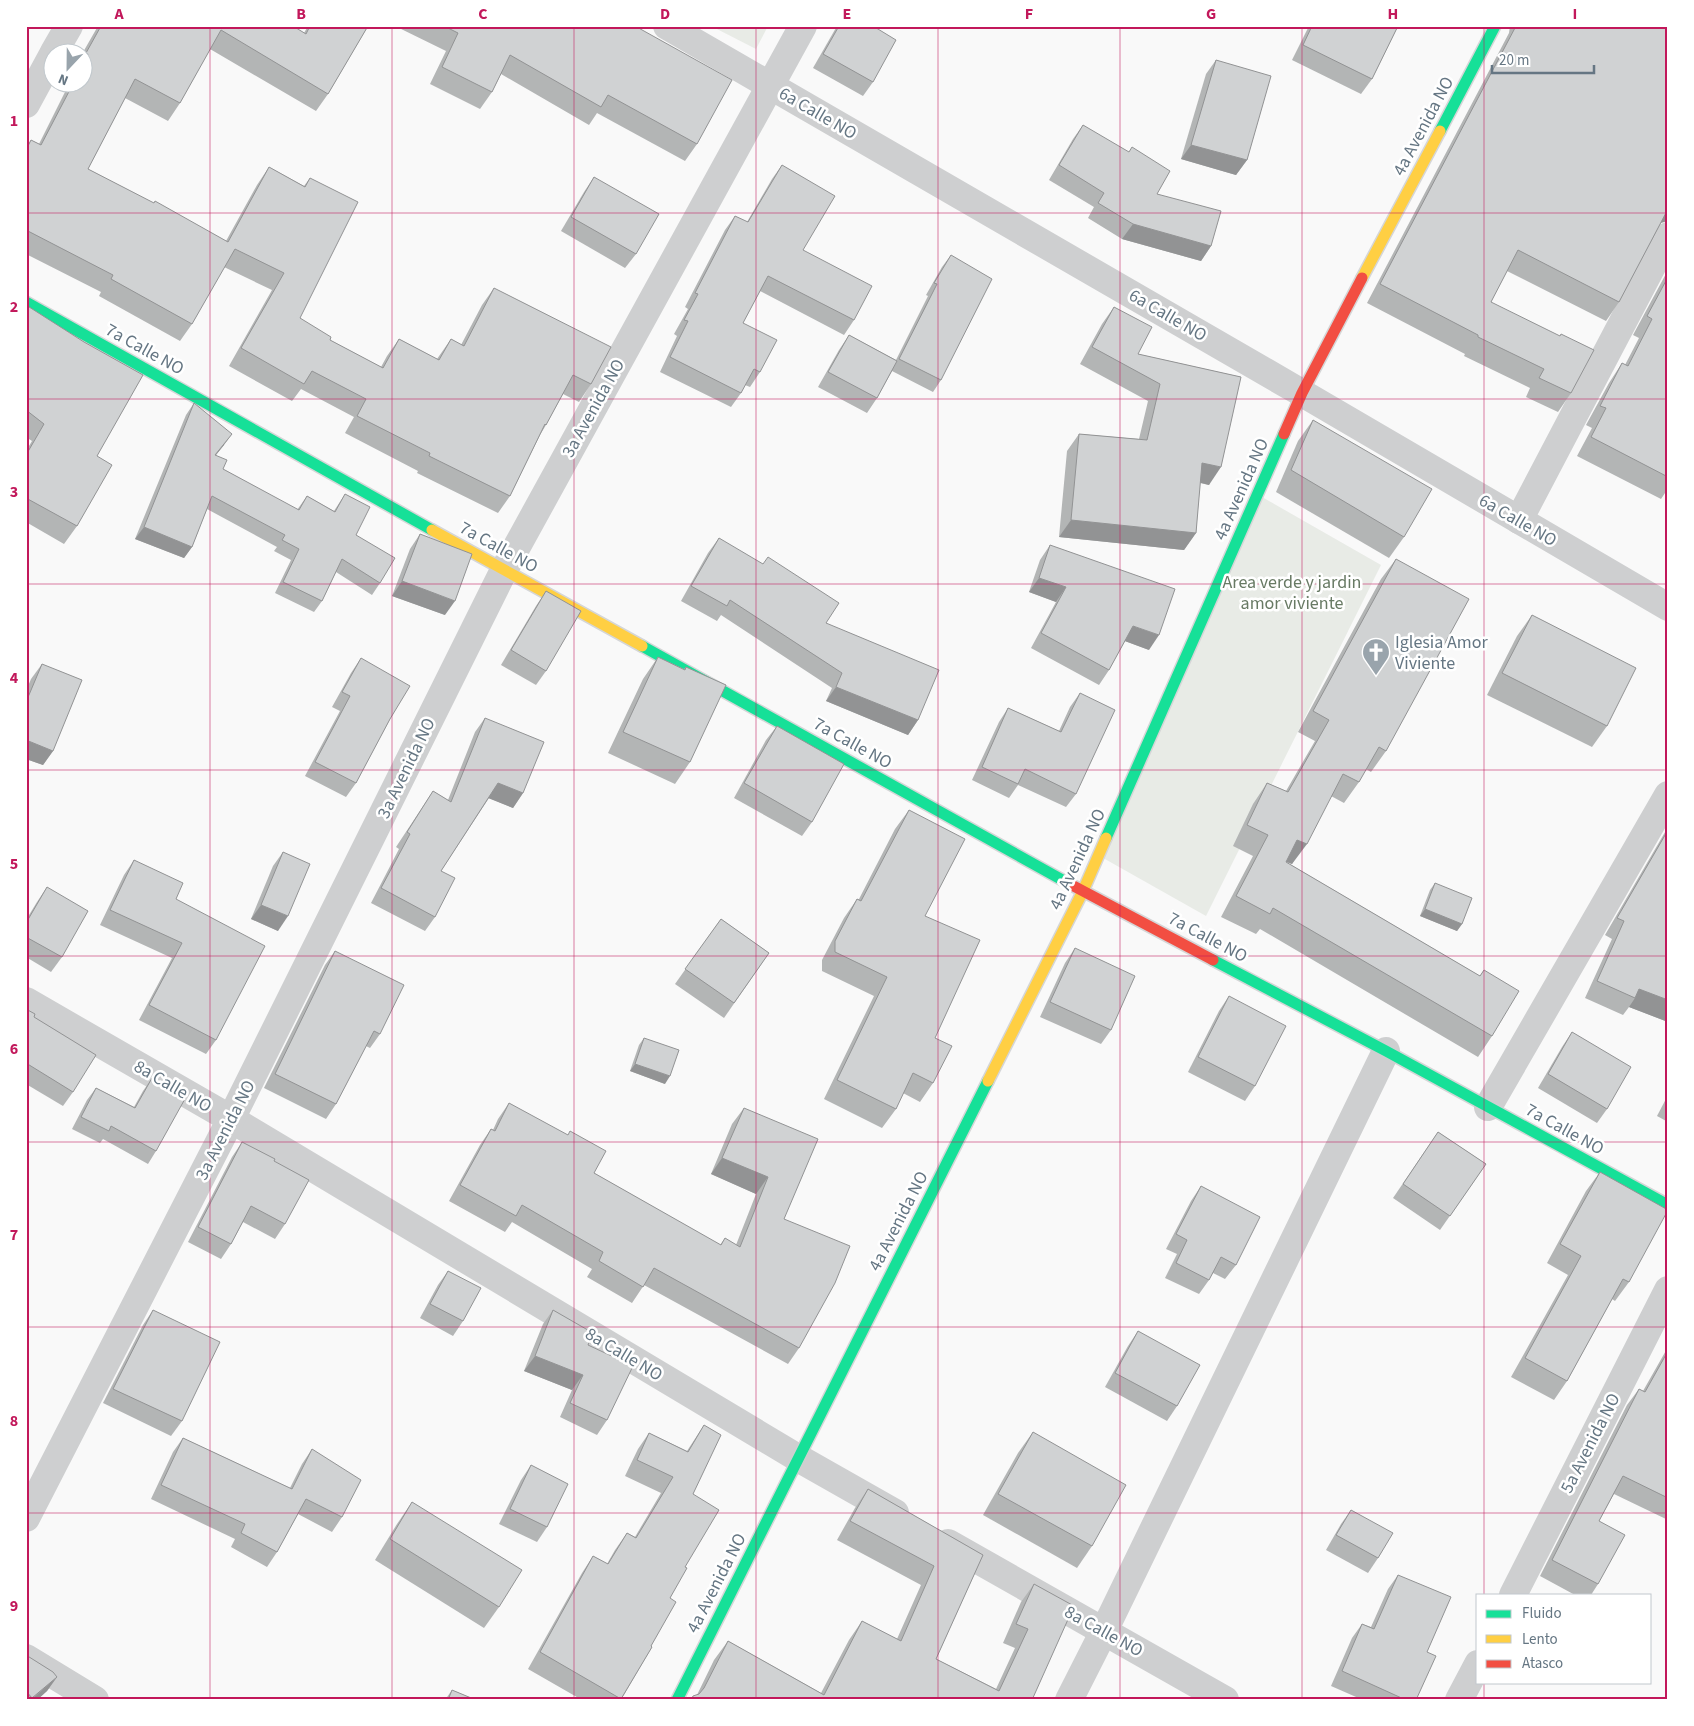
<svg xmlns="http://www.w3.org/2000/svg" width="1694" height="1726" font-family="'Source Sans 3',sans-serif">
	<rect width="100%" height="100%" fill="#f9f9f9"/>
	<g fill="#e8ebe6">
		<polygon points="711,26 768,26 756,49"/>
		<polygon points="1262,497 1381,565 1206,916 1096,854"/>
	</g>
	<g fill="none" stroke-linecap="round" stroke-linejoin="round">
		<g stroke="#d5d6d7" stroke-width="14">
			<g id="fast">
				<polyline points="1440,131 1495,26"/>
				<polyline points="26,302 432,530"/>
				<polyline points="642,646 1066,882"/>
				<polyline points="1106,838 1284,434"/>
				<polyline points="1213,960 1386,1051 1668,1205"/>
				<polyline points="677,1700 988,1081"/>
			</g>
		</g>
		<g stroke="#d5d6d7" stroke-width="14">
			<g id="slow">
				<polyline points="1362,278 1440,131"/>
				<polyline points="432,530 642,646"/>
				<polyline points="988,1081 1083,891 1106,838"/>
			</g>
		</g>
		<g stroke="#d5d6d7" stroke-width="14">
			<g id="jam">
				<polyline points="1284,434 1302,393 1362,278"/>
				<polyline points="1066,882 1213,960"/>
			</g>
		</g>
		<g stroke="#cecfd0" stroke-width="28">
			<polyline points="667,26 1302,393 1668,607"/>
			<polyline points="54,52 69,26"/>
			<polyline points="26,104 52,56"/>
			<polyline points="1519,520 1668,236"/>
			<polyline points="26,1001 231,1119 798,1458 895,1513"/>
			<polyline points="1488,1107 1668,795"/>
			<polyline points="26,1518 231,1119 504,570 803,26"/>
			<polyline points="948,1543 1225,1700"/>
			<polyline points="1513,1595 1668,1290"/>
			<polyline points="26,1658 95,1700"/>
			<polyline points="1069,1700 1104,1631 1386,1051"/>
			<polyline points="1459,1700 1478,1664"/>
		</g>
		<use href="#fast" stroke="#16e098" stroke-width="11"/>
		<use href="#slow" stroke="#ffcf43" stroke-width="11"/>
		<use href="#jam" stroke="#f24e42" stroke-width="11"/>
	</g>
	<g fill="#b3b5b5">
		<polygon points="98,26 293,26 304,33 308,26 368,26 328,94 316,111 210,49 180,103 168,121 125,98 88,169 226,241 257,185 269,167 304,186 310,178 300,318 330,340 381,367 387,356 399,339 437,359 451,339 461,345 482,305 494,288 591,384 579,402 563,394 546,425 540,435 510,496 498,513 417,473 418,471 345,433 354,417 301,389 292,401 229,366 272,290 224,267 192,324 180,341 99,296 101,292 26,254 26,147 31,140 39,144 70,82 82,82 82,54"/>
		<polygon points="395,26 635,26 697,144 685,161 597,113 589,125 501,74 492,92 480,109 430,84 446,51"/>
		<polygon points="837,26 873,26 873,82 863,96 813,68"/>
		<polygon points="1309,26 1398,26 1372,79 1361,94 1292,60"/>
		<polygon points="1510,26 1668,26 1668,221 1661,223 1619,302 1606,321 1507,271 1491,302 1571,393 1558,412 1526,397 1530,388 1464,356 1465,354 1367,303 1509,33"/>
		<polygon points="1216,60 1247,160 1236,175 1181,159 1206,74"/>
		<polygon points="1083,125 1211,246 1201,261 1122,239 1088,218 1094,207 1049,180 1073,139"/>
		<polygon points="782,165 803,250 854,320 844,335 760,291 743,323 760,372 750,387 745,385 741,393 731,407 660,372 677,336 674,334 688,309 685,307 725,230 735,216 747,222 772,179"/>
		<polygon points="594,177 636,254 625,268 561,231 584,192"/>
		<polygon points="951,255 941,380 933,392 892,371 877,398 867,413 818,387 839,350 849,335 896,360 928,296 926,295 942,267"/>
		<polygon points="1668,270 1668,495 1665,493 1661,499 1577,456 1592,428 1586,425 1609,383 1622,363 1625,365 1639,338 1633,335"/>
		<polygon points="26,305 97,456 77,526 64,544 26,522 26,451 32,441 26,437"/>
		<polygon points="1114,307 1138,354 1241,377 1209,485 1200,483 1196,533 1184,550 1059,537 1067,451 1079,434 1139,439 1148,401 1080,364 1102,324"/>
		<polygon points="194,403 224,445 216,455 223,469 297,510 307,496 334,511 345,494 356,535 380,583 372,595 336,572 322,601 314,612 275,593 291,560 274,551 277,547 207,509 192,547 184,558 135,539 186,415"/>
		<polygon points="1313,420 1404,537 1389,558 1276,492 1298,441"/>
		<polygon points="420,534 445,615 392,596 410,549"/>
		<polygon points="719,538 826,623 918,720 908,735 826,701 832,688 721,615 717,621 681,601 708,553"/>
		<polygon points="1050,545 1149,650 1125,641 1109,670 1099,685 1031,648 1056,602 1029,592 1040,560"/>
		<polygon points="1396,559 1386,751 1371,772 1366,769 1359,782 1344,803 1331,796 1292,864 1286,862 1480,976 1484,970 1492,1036 1478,1057 1260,929 1256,934 1221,917 1253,856 1233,846 1253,804 1267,783 1286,791 1315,741 1298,732 1381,579"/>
		<polygon points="546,591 546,671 536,685 501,665 536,606"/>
		<polygon points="1532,615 1607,726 1592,747 1487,695 1517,636"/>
		<polygon points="658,657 684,669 686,667 690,762 675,784 608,753 643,679"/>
		<polygon points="361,658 390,719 356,783 346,797 305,776 340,711 332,707 351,673"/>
		<polygon points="42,664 53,751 43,765 26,759 26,691 31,679"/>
		<polygon points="1080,693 1076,794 1066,807 1018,785 1009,798 972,780 999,722 1008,708 1059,731 1070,707"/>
		<polygon points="485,718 523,793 513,808 489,798 441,871 435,917 425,931 371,903 399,849 396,847 433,791 448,800 475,732"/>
		<polygon points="777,726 812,822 802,836 734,798 766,740"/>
		<polygon points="909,810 925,916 935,1038 933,1083 920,1102 903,1093 896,1109 882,1128 824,1099 874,996 822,971 822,960 844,918 857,899 859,899 895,829"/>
		<polygon points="1668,827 1668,1022 1629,1007 1623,1015 1585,998 1612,939 1605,935"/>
		<polygon points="283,852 278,931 251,919 273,866"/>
		<polygon points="134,860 176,899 216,1040 206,1054 139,1020 172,958 100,925 124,875"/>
		<polygon points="1435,883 1462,924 1457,931 1420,916 1430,890"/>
		<polygon points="47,887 62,957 51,972 26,957 26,920 37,902"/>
		<polygon points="721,919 769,953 724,1018 675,984"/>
		<polygon points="1075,948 1111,1030 1101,1044 1040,1017 1065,963"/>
		<polygon points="335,951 380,1034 370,1048 366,1046 336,1104 326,1119 264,1088 325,965"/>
		<polygon points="1229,996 1255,1086 1245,1101 1188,1072 1219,1011"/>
		<polygon points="26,1009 34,1017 73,1092 63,1106 26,1084"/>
		<polygon points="1572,1032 1607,1109 1597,1123 1538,1088 1562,1047"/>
		<polygon points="644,1038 665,1084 630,1071 639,1045"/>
		<polygon points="152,1078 156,1151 148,1164 103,1139 100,1143 72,1129 87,1100 96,1088 134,1107 143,1091"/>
		<polygon points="1668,1095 1668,1122 1657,1116"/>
		<polygon points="509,1103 594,1173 720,1245 725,1238 736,1245 756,1194 711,1174 732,1124 744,1108 784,1219 799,1348 788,1364 644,1285 632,1303 587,1277 592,1269 512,1222 505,1232 449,1201 480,1145 491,1129 493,1130 498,1119"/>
		<polygon points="1438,1132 1486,1164 1440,1230 1393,1198"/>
		<polygon points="242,1142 274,1161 285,1224 275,1239 243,1222 231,1244 221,1259 188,1242 232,1157"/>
		<polygon points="1600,1172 1629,1282 1615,1301 1612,1299 1567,1381 1554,1400 1511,1377 1568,1275 1547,1263 1586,1191"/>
		<polygon points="1201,1186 1236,1265 1225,1279 1213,1273 1209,1280 1199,1294 1165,1278 1177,1254 1166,1249 1191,1201"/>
		<polygon points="448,1271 463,1321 453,1336 420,1318 438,1285"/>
		<polygon points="153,1310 182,1421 171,1436 103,1403 143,1325"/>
		<polygon points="553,1310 607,1420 597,1435 560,1417 572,1390 524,1371 543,1324"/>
		<polygon points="1138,1331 1177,1406 1167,1421 1105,1387 1128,1346"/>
		<polygon points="1668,1347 1668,1520 1614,1494 1599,1521 1598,1584 1591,1595 1575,1595 1540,1576 1627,1405 1639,1389 1643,1391"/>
		<polygon points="704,1425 693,1494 685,1567 670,1598 651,1646 652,1647 621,1700 582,1700 528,1669 582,1573 593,1556 607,1564 615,1550 627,1533 635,1537 661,1493 625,1476 638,1449 649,1433 687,1451"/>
		<polygon points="1033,1432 1092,1546 1077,1568 983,1515 1018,1453"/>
		<polygon points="183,1438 290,1488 302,1464 312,1449 342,1517 332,1532 298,1514 277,1552 267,1567 231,1547 235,1539 151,1499 173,1452"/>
		<polygon points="531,1465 547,1527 537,1542 499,1524 521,1480"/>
		<polygon points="868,1489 983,1555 936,1659 996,1689 1015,1648 1003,1643 1021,1602 1034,1584 1032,1700 697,1695 714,1660 728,1641 821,1693 849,1640 862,1621 897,1639 921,1585 837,1540 855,1508"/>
		<polygon points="412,1502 499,1607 484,1628 375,1560 397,1524"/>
		<polygon points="1351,1510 1378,1558 1368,1573 1326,1550 1341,1524"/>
		<polygon points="1398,1575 1416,1700 1363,1700 1331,1686 1352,1638 1362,1624 1371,1627 1388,1589"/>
		<polygon points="26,1655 57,1677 47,1691 37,1700 26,1700"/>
		<polygon points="452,1690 476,1700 445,1700"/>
	</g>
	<g fill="#929394">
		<polygon points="1191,145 1247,160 1236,175 1181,159"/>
		<polygon points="1668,209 1668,221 1659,223"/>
		<polygon points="1133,224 1211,246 1201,261 1122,239"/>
		<polygon points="232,434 224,445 207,466 215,455"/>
		<polygon points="1202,463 1221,467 1209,485 1190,480"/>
		<polygon points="1071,520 1196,533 1184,550 1059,537"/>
		<polygon points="144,527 192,547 184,558 135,539"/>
		<polygon points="1039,578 1066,587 1056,602 1029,592"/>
		<polygon points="402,581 455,601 445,615 392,596"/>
		<polygon points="1133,626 1159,635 1149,650 1122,640"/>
		<polygon points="836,687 918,720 908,735 826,701"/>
		<polygon points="26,740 53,751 43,765 26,759"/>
		<polygon points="498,783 523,793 513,808 488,798"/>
		<polygon points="1297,840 1307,844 1292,864 1282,860"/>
		<polygon points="261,905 288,916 278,931 251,919"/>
		<polygon points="1425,909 1462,924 1457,931 1420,916"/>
		<polygon points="1639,989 1668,1000 1668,1022 1629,1007 1635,998"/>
		<polygon points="635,1064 670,1076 665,1084 630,1071"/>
		<polygon points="722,1158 768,1177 756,1194 711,1174"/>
		<polygon points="535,1356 583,1375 572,1390 524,1371"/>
		<polygon points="57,1677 47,1691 37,1700 31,1700"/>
	</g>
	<g fill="#d0d2d3" stroke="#929394">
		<polygon points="101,26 293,26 306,34 310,26 368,26 328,94 221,30 180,103 135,79 88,169 154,203 155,201 228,242 269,167 305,187 310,178 358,202 300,318 331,337 330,340 383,368 399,339 439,360 451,339 464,346 494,288 611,347 591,384 573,375 546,425 545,424 510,496 429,456 430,453 357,416 366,399 312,371 304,384 241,348 284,273 235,249 192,324 111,279 113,275 26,230 26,150 31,140 41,145 74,82 82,82 82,65 88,54 86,53"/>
		<polygon points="444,26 635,26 732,80 697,144 608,95 601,107 510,55 492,92 442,67 458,33"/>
		<polygon points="839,26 873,26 896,40 873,82 823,54"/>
		<polygon points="1312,26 1398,26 1372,79 1303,45"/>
		<polygon points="1516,26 1668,26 1668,209 1619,302 1518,250 1491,302 1560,336 1561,334 1594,350 1571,393 1539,378 1544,369 1478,337 1478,335 1380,284"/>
		<polygon points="1216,60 1271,76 1247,160 1191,145"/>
		<polygon points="1083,125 1129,152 1132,147 1170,171 1157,194 1221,211 1211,246 1133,224 1098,203 1104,193 1059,165"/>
		<polygon points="782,165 835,196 803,250 872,286 854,320 768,276 743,323 777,340 760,372 754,369 741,393 670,357 688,321 684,320 698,294 695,293 735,216 748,222"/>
		<polygon points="594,177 659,214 636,254 571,217"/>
		<polygon points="951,255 992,279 941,380 899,359 937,284 934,283"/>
		<polygon points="1668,277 1668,477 1591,437 1606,408 1600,406 1622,363 1628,366 1652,319 1647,316"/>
		<polygon points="26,305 84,342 143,375 97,456 112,465 77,526 26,498 26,455 44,424 26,410"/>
		<polygon points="1114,307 1152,327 1138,354 1241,377 1221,467 1202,463 1196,533 1071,520 1079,434 1147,440 1160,384 1092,347"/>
		<polygon points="849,335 897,361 877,398 828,372"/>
		<polygon points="194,403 232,434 215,455 227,460 223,469 299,510 307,496 335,512 345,494 370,507 356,535 395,558 380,583 342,559 322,601 283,582 299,549 282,540 285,535 212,496 192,547 144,527"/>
		<polygon points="1313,420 1432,489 1404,537 1291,470"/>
		<polygon points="420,534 472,554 455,601 402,581"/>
		<polygon points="719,538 763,564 768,557 839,603 826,623 939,670 918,720 836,687 842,673 730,600 727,606 691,586"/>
		<polygon points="1050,545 1175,589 1159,635 1133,626 1109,670 1041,633 1066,587 1039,578"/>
		<polygon points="1396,559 1469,599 1386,751 1379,747 1359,782 1343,774 1307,844 1297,840 1286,862 1480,976 1484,970 1519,991 1492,1036 1273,908 1270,914 1236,896 1268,835 1247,825 1267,783 1288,792 1329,720 1313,711"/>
		<polygon points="546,591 581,611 546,671 511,650"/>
		<polygon points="1532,615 1636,668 1607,726 1502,673"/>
		<polygon points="658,657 685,670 686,667 726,685 690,762 623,732"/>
		<polygon points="361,658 410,686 390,719 356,783 315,762 350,696 342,692"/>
		<polygon points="42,664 82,680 53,751 26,740 26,702"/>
		<polygon points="1080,693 1115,710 1076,794 1025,769 1018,784 982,767 1008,708 1061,732"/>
		<polygon points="485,718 544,742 523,793 498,783 441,871 455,878 435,917 381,888 410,834 407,832 433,791 451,802"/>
		<polygon points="777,726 844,764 812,822 744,783"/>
		<polygon points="909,810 965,839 925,916 980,940 935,1038 952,1046 933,1083 913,1073 896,1109 837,1080 887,977 835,952 835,941 857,899 861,901"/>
		<polygon points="1668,830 1668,1000 1639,989 1635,998 1597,981 1624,921 1617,918"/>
		<polygon points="283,852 310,864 288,916 261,905"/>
		<polygon points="134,860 183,883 176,899 265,946 216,1040 149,1005 182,943 110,910"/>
		<polygon points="1435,883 1472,898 1462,924 1425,909"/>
		<polygon points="47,887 88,911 62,957 26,937 26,923"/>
		<polygon points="721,919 769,953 734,1003 685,969"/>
		<polygon points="1075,948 1135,976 1111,1030 1050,1002"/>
		<polygon points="335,951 404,985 380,1034 374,1031 336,1104 275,1074"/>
		<polygon points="1229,996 1286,1026 1255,1086 1198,1057"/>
		<polygon points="26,1009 35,1014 34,1017 96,1055 73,1092 26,1063"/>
		<polygon points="1572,1032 1631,1067 1607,1109 1548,1074"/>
		<polygon points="644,1038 679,1050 670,1076 635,1064"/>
		<polygon points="152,1078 186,1097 156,1151 111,1126 109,1131 81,1117 96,1088 135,1108"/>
		<polygon points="509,1103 568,1135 570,1131 606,1151 594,1173 721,1245 725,1238 740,1247 768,1177 722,1158 744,1108 818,1139 784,1219 850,1246 835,1283 799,1348 654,1268 643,1287 599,1261 603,1252 522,1205 516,1216 460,1185 491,1129 495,1131"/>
		<polygon points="1438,1132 1486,1164 1450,1216 1403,1184"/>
		<polygon points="242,1142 275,1159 274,1161 309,1180 285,1224 251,1206 231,1244 198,1227"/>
		<polygon points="1600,1172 1668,1210 1629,1282 1623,1279 1567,1381 1525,1358 1581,1256 1560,1244"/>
		<polygon points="1201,1186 1260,1217 1236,1265 1221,1257 1209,1280 1176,1263 1187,1240 1176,1234"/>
		<polygon points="448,1271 481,1288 463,1321 430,1304"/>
		<polygon points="153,1310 220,1342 182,1421 113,1389"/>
		<polygon points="553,1310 593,1333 588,1345 633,1366 607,1420 570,1403 583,1375 535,1356"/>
		<polygon points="1138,1331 1200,1365 1177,1406 1115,1373"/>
		<polygon points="1668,1351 1668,1498 1623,1476 1599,1521 1625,1535 1598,1584 1552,1560 1639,1389 1645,1392"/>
		<polygon points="704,1425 721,1435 693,1494 719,1510 685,1567 687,1568 670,1598 676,1602 651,1646 652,1647 621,1699 540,1652 593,1556 608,1564 627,1533 636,1538 673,1477 637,1460 649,1433 688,1452"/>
		<polygon points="1033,1432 1126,1485 1092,1546 998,1494"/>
		<polygon points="183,1438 292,1489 312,1449 361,1480 342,1517 306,1499 277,1552 241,1533 245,1524 161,1485"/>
		<polygon points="531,1465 568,1484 547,1527 510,1509"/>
		<polygon points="868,1489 983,1555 936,1659 999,1691 1028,1629 1016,1624 1034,1584 1074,1606 1032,1700 691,1700 693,1696 699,1694 704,1688 728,1641 824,1695 862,1621 901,1641 934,1566 850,1521"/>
		<polygon points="412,1502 522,1570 499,1607 390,1539"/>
		<polygon points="1351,1510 1393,1533 1378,1558 1336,1535"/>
		<polygon points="1398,1575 1451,1597 1427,1652 1436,1656 1416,1700 1406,1700 1342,1671 1362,1624 1374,1629"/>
		<polygon points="26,1655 53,1672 57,1677 32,1698 26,1691"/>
		<polygon points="452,1690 476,1700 448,1700"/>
	</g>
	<path fill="none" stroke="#c2185b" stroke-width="1" stroke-opacity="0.55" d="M210 26V1700M392 26V1700M574 26V1700M756 26V1700M938 26V1700M1120 26V1700M1302 26V1700M1484 26V1595M26 213H1668M26 399H1668M26 584H1668M26 770H1668M26 956H1668M26 1142H1668M26 1327H1668M26 1513H1668M1484 1682V1700"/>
	<defs>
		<g id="church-pin" transform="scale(1.4375)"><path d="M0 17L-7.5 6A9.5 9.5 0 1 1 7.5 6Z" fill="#99a4ac" stroke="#fff"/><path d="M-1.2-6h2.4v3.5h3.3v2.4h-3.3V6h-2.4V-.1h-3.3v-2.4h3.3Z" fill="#fff"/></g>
	</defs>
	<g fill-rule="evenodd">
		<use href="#church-pin" x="1376" y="652"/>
	</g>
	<g text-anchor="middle" stroke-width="5" stroke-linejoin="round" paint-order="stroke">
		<g font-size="18" fill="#657683" stroke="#fff">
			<text transform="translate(818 113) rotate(30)" y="6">6a Calle NO</text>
			<text transform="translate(1423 126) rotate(-62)" y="6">4a Avenida NO</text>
			<text transform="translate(1168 315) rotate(30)" y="6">6a Calle NO</text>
			<text transform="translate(145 349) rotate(29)" y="6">7a Calle NO</text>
			<text transform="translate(593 408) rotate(-61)" y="6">3a Avenida NO</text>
			<text transform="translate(1241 489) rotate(-66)" y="6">4a Avenida NO</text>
			<text transform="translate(1518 520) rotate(30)" y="6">6a Calle NO</text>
			<text transform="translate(499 547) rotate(29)" y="6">7a Calle NO</text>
			<text transform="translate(853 743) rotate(29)" y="6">7a Calle NO</text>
			<text transform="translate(406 768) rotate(-64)" y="6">3a Avenida NO</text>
			<text transform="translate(1077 859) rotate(-65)" y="6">4a Avenida NO</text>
			<text transform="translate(1208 937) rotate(28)" y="6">7a Calle NO</text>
			<text transform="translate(173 1086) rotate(30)" y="6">8a Calle NO</text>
			<text transform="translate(1565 1129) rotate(29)" y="6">7a Calle NO</text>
			<text transform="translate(225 1130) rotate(-63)" y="6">3a Avenida NO</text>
			<text transform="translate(898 1221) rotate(-63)" y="6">4a Avenida NO</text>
			<text transform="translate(624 1354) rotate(31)" y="6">8a Calle NO</text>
			<text transform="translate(1590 1443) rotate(-63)" y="6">5a Avenida NO</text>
			<text transform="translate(716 1583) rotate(-63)" y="6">4a Avenida NO</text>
			<text transform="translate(1104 1631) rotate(29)" y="6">8a Calle NO</text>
		</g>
		<g font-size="18" fill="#687a64" stroke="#fff">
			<text x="1292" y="588">Area verde y jardin<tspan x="1292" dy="21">amor viviente</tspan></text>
		</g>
		<g font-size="18" fill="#657683" stroke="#fff" text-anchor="start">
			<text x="1395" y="648">Iglesia Amor<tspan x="1395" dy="21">Viviente</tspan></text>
		</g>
	</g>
	<rect width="1694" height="1726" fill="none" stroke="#ffffff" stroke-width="55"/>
	<rect x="1476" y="1594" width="175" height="90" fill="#ffffff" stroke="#c1c8cd"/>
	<rect x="1486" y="1610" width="25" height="8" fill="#16e098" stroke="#c1c8cd"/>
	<text x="1522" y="1618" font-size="15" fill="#657683">Fluido</text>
	<rect x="1486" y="1635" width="25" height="8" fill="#ffcf43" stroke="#c1c8cd"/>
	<text x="1522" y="1644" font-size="15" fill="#657683">Lento</text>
	<rect x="1486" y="1660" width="25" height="8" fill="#f24e42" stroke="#c1c8cd"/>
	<text x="1522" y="1668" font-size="15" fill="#657683">Atasco</text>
	<g transform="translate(68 68) rotate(202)"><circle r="24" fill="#ffffff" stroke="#c1c8cd"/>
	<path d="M0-4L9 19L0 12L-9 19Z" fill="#99a4ac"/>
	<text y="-8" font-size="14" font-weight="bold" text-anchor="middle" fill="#657683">N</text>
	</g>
	<path d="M1492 65v8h102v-8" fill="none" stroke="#657683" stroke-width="2.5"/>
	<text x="1499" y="65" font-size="15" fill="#657683" stroke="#ffffff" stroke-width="4" paint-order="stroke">20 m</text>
	<rect x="28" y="28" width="1638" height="1670" fill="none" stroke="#c2185b" stroke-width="2"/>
	<g font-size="16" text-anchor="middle" font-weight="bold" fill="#c2185b">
		<text x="119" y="19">A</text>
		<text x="301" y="19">B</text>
		<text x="483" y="19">C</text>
		<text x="665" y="19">D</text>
		<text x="847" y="19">E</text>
		<text x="1029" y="19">F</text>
		<text x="1211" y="19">G</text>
		<text x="1393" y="19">H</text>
		<text x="1575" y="19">I</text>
		<text x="14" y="126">1</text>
		<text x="14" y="312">2</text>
		<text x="14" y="497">3</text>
		<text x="14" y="683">4</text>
		<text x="14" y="869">5</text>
		<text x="14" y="1054">6</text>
		<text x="14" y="1240">7</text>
		<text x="14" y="1426">8</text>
		<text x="14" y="1611">9</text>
	</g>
</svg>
